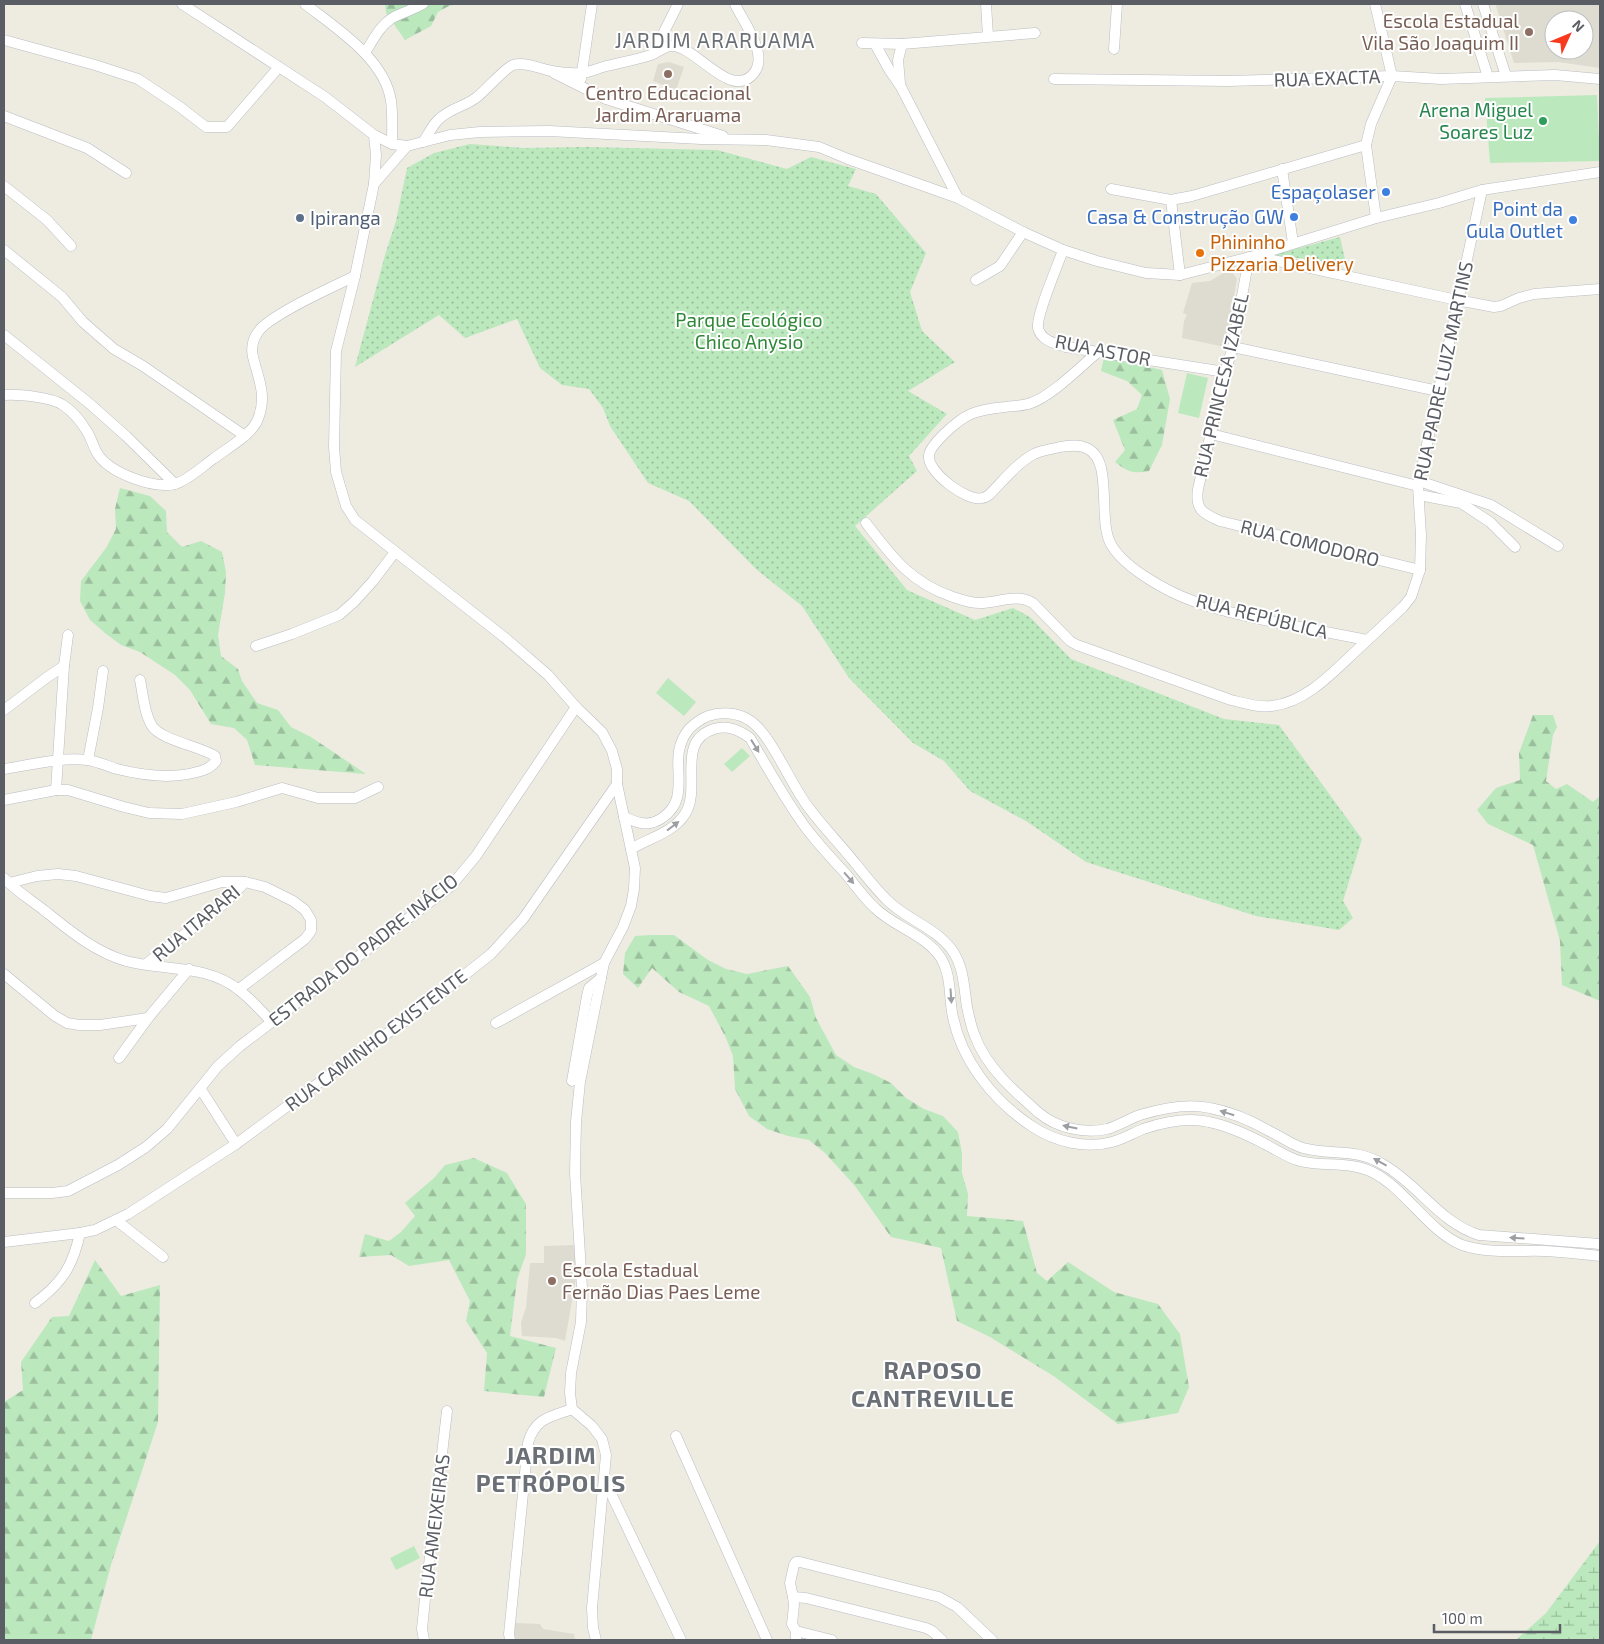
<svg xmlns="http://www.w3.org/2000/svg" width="1604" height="1644" font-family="'Exo 2',sans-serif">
	<defs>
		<pattern id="forest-firs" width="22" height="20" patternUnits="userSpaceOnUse" patternTransform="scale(1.25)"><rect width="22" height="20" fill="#bbe8bd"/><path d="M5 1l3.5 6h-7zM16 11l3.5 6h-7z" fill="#9bbf9d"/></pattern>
		<pattern id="wetland-marsh" width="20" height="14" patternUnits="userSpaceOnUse" patternTransform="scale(1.25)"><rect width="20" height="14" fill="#bbe8bd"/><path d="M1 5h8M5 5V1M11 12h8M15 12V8" fill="none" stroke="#9bbf9d"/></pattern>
		<pattern id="park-dots" width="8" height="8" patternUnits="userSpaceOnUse" patternTransform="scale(1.25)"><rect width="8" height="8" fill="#bbe8bd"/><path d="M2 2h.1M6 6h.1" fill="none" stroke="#9bbf9d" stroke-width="1.8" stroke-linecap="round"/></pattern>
	</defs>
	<rect width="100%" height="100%" fill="#eeece1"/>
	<g fill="#dedbd0" fill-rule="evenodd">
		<path d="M1497 4H1600V68L1558 62 1514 63 1496 6ZM1554 20H1584V50H1554Z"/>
		<polygon points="669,62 684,67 676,90 653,81 658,64"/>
		<polygon points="1230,269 1237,279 1225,347 1182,338 1184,321 1187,315 1183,313 1192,283 1210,281"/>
		<polygon points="575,1245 578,1266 565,1341 556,1338 522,1336 521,1322 526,1308 530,1263 544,1263 544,1246"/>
		<polygon points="515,1623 540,1624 543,1629 574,1634 575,1640 515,1640"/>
	</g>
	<g fill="#bbe8bd">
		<polygon points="1597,95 1600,161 1490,163 1485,98"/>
		<polygon points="1187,373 1208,378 1199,418 1178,413"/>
		<polygon points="668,678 696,702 684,716 656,693"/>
		<polygon points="742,748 750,756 732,772 724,764"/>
		<polygon points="414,1546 420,1558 396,1570 390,1558"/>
	</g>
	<g fill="url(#forest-firs)">
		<polygon points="385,4 457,4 449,6 438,12 431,26 405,40 386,13"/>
		<path d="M1104 357 1162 370 1170 399 1162 445 1149 471C1133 474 1128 472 1115 462L1125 450 1113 420 1137 409 1142 395 1127 381 1101 371Z"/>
		<polygon points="120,488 150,496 166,511 167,532 182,547 201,541 222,552 226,572 225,593 218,635 221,656 238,669 242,681 257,703 278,710 291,727 311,737 366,774 255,765 247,740 234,728 211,724 190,690 175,675 140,652 121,645 105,633 90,620 80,601 81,581 106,548 116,529 115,509"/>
		<polygon points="1533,715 1553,715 1557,727 1553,735 1546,781 1556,789 1567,784 1593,802 1600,796 1600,1001 1562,985 1560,941 1533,845 1488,824 1477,810 1496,788 1520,780 1519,753"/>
		<polygon points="650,935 674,935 708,960 726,969 747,974 788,966 810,997 816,1018 836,1055 854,1067 873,1074 891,1083 906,1098 924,1109 943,1116 958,1132 962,1153 962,1173 968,1194 967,1216 1023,1221 1037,1273 1047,1281 1068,1262 1114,1292 1158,1304 1180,1334 1189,1387 1178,1413 1118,1424 1055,1377 990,1337 957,1321 941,1248 891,1237 855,1186 825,1153 809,1140 788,1136 767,1129 749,1116 735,1089 733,1056 726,1038 709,1006 679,992 652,968 638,988 623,974 625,953 635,936"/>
		<polygon points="474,1158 507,1173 526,1204 526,1254 517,1280 510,1336 556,1348 544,1397 484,1391 487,1353 466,1321 470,1301 449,1260 409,1266 391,1255 359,1257 365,1234 389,1241 401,1232 415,1216 405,1203 434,1178 445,1165"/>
		<polygon points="95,1260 121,1296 160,1285 158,1422 111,1565 91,1640 4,1640 4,1402 23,1390 21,1362 52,1317 69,1316"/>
	</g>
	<polygon fill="url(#wetland-marsh)" points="1600,1541 1600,1640 1516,1640 1546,1613"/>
	<g fill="url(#park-dots)">
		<polygon points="470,144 523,148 587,147 717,150 787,169 811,157 856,169 848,186 876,194 926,253 910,292 922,331 955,362 908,391 947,414 909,456 917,471 855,526 907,590 975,620 1013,608 1030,617 1071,659 1224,719 1279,725 1362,839 1343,901 1353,918 1339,930 1256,916 1086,862 1026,821 970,791 944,761 913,743 849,678 802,606 757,570 689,501 648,483 610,426 603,408 589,389 562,385 540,368 517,319 465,338 439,315 355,367 385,255 396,221 407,168 434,153"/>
		<polygon points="1340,237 1346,264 1273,255"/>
	</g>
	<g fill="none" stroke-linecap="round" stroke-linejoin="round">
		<g stroke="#b9bcc2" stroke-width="11">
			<g id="minor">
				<polyline points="182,4 325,97 374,135 392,144 407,146 450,135 480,132 549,131 701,139 766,140 819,147 848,159 958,198 1023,232 1063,250 1097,261 1146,273 1180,275 1254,256 1376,218 1439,203 1482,190 1600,172"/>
				<path d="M305 4C336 28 385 59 391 101 393 115 392 130 392 144"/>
				<polyline points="986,4 988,36"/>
				<polyline points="1375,4 1392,76"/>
				<polyline points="1465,4 1488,77"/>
				<polyline points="1483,4 1506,76"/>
				<polyline points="4,40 95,65 138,79 180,107 206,127 227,127 279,67"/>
				<polyline points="862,43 902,44 1035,33"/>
				<polyline points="875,44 890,71 901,87 958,198"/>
				<polyline points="1114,49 1117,4"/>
				<path d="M365 53C373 40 380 25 394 17 404 12 414 9 423 4"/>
				<polyline points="653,54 678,4"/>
				<polyline points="554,73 606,99 723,136"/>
				<polyline points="581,79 592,4"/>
				<polyline points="1054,79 1229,81 1392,76 1441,79 1555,75 1600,79"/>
				<polyline points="900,83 898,60 902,44"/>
				<polyline points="4,116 87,148 126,173"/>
				<path d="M423 142C428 135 432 126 438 120 451 107 465 107 477 97 485 91 506 67 513 65 524 62 537 67 547 70 557 72 571 74 581 73 588 73 596 69 603 67 619 63 635 60 651 55 657 53 665 46 671 46 696 45 731 102 754 73 769 54 743 22 735 4"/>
				<polyline points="407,146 374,184 355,276 336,351 334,447 336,472 346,506 355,520 504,637 548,675 576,707 602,732 612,751 617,769 617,784 635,868 634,889 631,906 623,927 604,963 496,1023"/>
				<polyline points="1282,169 1293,243"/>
				<polyline points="374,184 376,155 374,135"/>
				<polyline points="4,186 47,220 71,246"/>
				<polyline points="1111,189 1171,200 1192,196 1366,145"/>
				<polyline points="1171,200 1180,275"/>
				<polyline points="1376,218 1366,145 1371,124 1392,76"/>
				<polyline points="4,250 62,297 83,322 114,349 143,366 245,436"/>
				<path d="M1063 250C1058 265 1036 315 1038 328 1041 341 1055 343 1066 347L1225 372"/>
				<polyline points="1255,256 1457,300 1494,307 1501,306 1519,298 1534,294 1600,289"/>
				<path d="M1249 257 1233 347 1225 372 1198 489C1195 509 1202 513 1220 521L1420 570"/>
				<polyline points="976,280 1000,266 1023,232"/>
				<polyline points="4,335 90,404 126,436 175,484"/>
				<polyline points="1233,347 1438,391"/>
				<path d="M1098 352C1080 367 1053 395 1031 403 1023 406 1013 406 1005 407 975 410 966 413 944 434 939 439 929 449 929 456 927 472 967 502 982 498 985 498 987 496 989 495 1003 481 1017 463 1034 454 1042 450 1052 449 1060 447 1068 446 1078 444 1086 448 1115 459 1096 522 1112 546 1126 569 1168 592 1193 601 1219 611 1247 616 1274 622 1305 628 1336 634 1367 640"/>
				<path d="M4 395C18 394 51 397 63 405 72 411 80 420 86 430 91 437 93 446 97 453 109 473 153 489 175 484 187 481 203 466 213 459 226 449 252 435 258 419 267 395 259 381 253 357 251 348 253 339 258 332 269 315 335 286 355 276"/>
				<polyline points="1211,434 1418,486"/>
				<polyline points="1419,481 1491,505 1558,546"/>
				<polyline points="1419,495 1461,503 1490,522 1515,547"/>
				<path d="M866 523C892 557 911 583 953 597 962 600 970 603 980 603 998 603 1016 593 1033 603L1070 641 1077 645 1231 700C1244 703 1258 708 1272 706 1307 702 1334 671 1358 649 1373 635 1388 621 1403 607L1411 597 1420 570 1421 535 1418 486 1482 190"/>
				<polyline points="256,646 292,634 339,615 354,602 373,581 395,552"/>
				<polyline points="4,710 46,678 64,666"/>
				<polyline points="88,760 98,708 103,671"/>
				<path d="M4 769C29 765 62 757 87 760 97 761 107 766 117 769 141 775 168 779 193 773 202 771 210 769 216 761L215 756C199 746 161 740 152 726 144 713 143 694 140 680"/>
				<polyline points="56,790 64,666 68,635"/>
				<polyline points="4,800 56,790 68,790 124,807 149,813 182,814 236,802 282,788 318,798 355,798 378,787"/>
				<path d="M624 817C629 819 635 822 641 823 656 826 673 813 677 798 683 773 670 753 689 729 694 724 701 719 708 716 721 712 737 712 749 720 771 733 791 786 809 808 823 827 840 844 855 863 865 875 875 888 886 899 905 919 935 927 952 950 964 967 964 988 967 1007 969 1016 971 1027 975 1036 986 1067 1015 1092 1039 1113 1057 1128 1084 1134 1107 1129 1118 1126 1129 1119 1140 1115 1163 1108 1187 1103 1210 1108 1232 1112 1252 1121 1271 1132 1282 1137 1292 1145 1303 1148 1333 1156 1355 1147 1384 1165 1419 1185 1440 1223 1479 1235L1600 1244"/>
				<path d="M631 849C649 838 673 833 685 814 702 788 675 741 714 729 728 725 739 730 750 738 768 768 785 800 806 828 818 844 832 859 846 874 855 885 864 898 875 908 894 927 925 934 941 958 951 975 949 993 952 1012 960 1059 993 1101 1033 1127 1056 1142 1086 1149 1112 1142 1123 1139 1133 1133 1143 1129 1164 1122 1187 1117 1209 1122 1229 1126 1248 1135 1265 1144 1277 1150 1288 1158 1300 1161 1323 1167 1350 1161 1372 1172 1405 1188 1428 1231 1462 1245 1488 1254 1518 1250 1545 1251 1563 1252 1582 1254 1600 1256"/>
				<path d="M4 878C16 891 31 900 45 911 70 931 95 952 126 961 163 971 207 964 239 990 251 999 261 1011 272 1022"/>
				<polyline points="9,883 37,876 58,874 76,876 150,896 166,898 222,882 245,882 265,887 293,901 305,910 311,920 311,931 305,939 239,989"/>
				<polyline points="146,964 225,903 245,882"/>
				<polyline points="4,974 55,1016 67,1023 79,1025 100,1025 148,1018"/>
				<polyline points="119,1058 148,1018 189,969"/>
				<polyline points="572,1081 587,996 589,988 601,978"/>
				<polyline points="200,1088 236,1144"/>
				<polyline points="4,1193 52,1193 68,1191 118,1165 146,1147 167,1129 218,1066 240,1046 451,886 476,856 576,707"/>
				<polyline points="116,1220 163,1257"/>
				<polyline points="4,1242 80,1233 95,1230 128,1214 236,1144 362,1051 415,1014 491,954 523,919 617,784"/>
				<path d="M35 1303C62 1283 73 1266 80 1233"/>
				<polyline points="676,1436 767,1640"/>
				<polyline points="604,1479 681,1640"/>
				<polyline points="793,1597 806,1598 926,1628 932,1631 942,1640"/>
				<polyline points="796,1631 832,1640"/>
				<polyline points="424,1640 422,1629 425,1599 447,1411"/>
				<path d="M510 1640 509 1634 528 1443C535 1418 550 1417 572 1409"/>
				<polyline points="596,1640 593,1628 592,1608 606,1455 602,1439 592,1426 572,1409 570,1393 571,1373 581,1322 582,1288 575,1173 576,1122 580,1082 604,963"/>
				<polyline points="796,1640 796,1631 792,1624 794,1605 793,1597 790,1583 794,1565 796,1562 800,1562 939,1597 957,1607 992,1640"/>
			</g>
		</g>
		<use href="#minor" stroke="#fff" stroke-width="10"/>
	</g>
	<defs><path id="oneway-solid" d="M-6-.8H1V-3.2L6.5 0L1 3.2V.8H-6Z" transform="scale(1.25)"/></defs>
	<g fill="#9c9ea2">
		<use href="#oneway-solid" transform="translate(755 746) rotate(58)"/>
		<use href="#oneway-solid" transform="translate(673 826) rotate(-37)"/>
		<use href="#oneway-solid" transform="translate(849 878) rotate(49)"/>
		<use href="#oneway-solid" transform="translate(951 996) rotate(86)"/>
		<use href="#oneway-solid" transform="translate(1227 1113) rotate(-163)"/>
		<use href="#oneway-solid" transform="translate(1070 1127) rotate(-168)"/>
		<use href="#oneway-solid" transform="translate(1380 1162) rotate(-151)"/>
		<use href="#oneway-solid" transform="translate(1517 1238) rotate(-176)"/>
	</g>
	<g fill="#8d6e63" stroke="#fff" stroke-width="2">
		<circle cx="1529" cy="32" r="5"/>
		<circle cx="668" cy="74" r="5"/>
		<circle cx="552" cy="1281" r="5"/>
	</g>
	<circle fill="#2e9e5b" stroke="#fff" stroke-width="2" cx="1543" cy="121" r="5"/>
	<g fill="#3f7fe0" stroke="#fff" stroke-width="2">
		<circle cx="1386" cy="192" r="5"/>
		<circle cx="1294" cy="217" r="5"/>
		<circle cx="1573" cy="220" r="5"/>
	</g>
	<circle fill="#5c6f8a" stroke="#fff" stroke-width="2" cx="300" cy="218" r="5"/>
	<circle fill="#e8710a" stroke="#fff" stroke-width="2" cx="1200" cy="253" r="5"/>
	<g text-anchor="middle" stroke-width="4" stroke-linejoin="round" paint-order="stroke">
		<g font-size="19" fill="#785e54" stroke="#fff" text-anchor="end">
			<text x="1519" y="28">Escola Estadual<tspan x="1519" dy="22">Vila São Joaquim II</tspan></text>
			<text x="668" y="100" text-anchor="middle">Centro Educacional<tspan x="668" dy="22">Jardim Araruama</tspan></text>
			<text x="562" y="1277" text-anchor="start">Escola Estadual<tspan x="562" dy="22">Fernão Dias Paes Leme</tspan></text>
		</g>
		<g font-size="19" fill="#5a5e64" stroke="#fff">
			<text transform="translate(1327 78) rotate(-2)" y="7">RUA EXACTA</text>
			<text transform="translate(1103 350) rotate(11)" y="7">RUA ASTOR</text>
			<text transform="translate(1443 371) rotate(-78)" y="7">RUA PADRE LUIZ MARTINS</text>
			<text transform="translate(1221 385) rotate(-77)" y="7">RUA PRINCESA IZABEL</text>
			<text transform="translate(1310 543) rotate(14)" y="7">RUA COMODORO</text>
			<text transform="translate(1262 616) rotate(14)" y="7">RUA REPÚBLICA</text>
			<text transform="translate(196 923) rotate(-40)" y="7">RUA ITARARI</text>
			<text transform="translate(363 950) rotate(-38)" y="7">ESTRADA DO PADRE INÁCIO</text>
			<text transform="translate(376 1040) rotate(-37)" y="7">RUA CAMINHO EXISTENTE</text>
			<text transform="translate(434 1526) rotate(-83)" y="7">RUA AMEIXEIRAS</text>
		</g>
		<g font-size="19" fill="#27864d" stroke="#fff" text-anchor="end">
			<text x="1533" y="117">Arena Miguel<tspan x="1533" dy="22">Soares Luz</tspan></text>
		</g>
		<g font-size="19" fill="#366cbe" stroke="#fff" text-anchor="end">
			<text x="1376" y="199">Espaçolaser</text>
			<text x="1563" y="216">Point da<tspan x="1563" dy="22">Gula Outlet</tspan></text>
			<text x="1284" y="224">Casa &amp; Construção GW</text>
		</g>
		<g font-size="19" fill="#4e5e75" stroke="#fff" text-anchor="start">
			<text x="310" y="225">Ipiranga</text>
		</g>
		<g font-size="19" fill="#c56008" stroke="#fff" text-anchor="start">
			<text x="1210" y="249">Phininho<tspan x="1210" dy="22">Pizzaria Delivery</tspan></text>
		</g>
		<g font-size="19" fill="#2e8736" stroke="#fff">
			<text x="749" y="327">Parque Ecológico<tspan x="749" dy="22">Chico Anysio</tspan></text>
		</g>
		<g font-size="21" letter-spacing="1" fill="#6b7076" stroke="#fff">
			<text x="715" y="48">JARDIM ARARUAMA</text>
		</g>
		<g font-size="24" font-weight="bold" letter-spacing="1" fill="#6b7076" stroke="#fff">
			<text x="933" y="1379">RAPOSO<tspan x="933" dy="28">CANTREVILLE</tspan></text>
			<text x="551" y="1464">JARDIM<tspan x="551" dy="28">PETRÓPOLIS</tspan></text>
		</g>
	</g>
	<rect width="1604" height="1644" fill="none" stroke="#5a5e64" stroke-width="10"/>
	<g transform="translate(1569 35) rotate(46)"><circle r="24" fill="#ffffff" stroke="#bdbfc1"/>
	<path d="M0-4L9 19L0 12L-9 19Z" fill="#f73a1e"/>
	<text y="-8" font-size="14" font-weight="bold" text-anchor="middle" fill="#5a5e64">N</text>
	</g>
	<path d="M1434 1624v8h126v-8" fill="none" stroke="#5a5e64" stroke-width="2.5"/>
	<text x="1442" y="1624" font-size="15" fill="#5a5e64" stroke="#ffffff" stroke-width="4" paint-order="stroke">100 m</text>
</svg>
